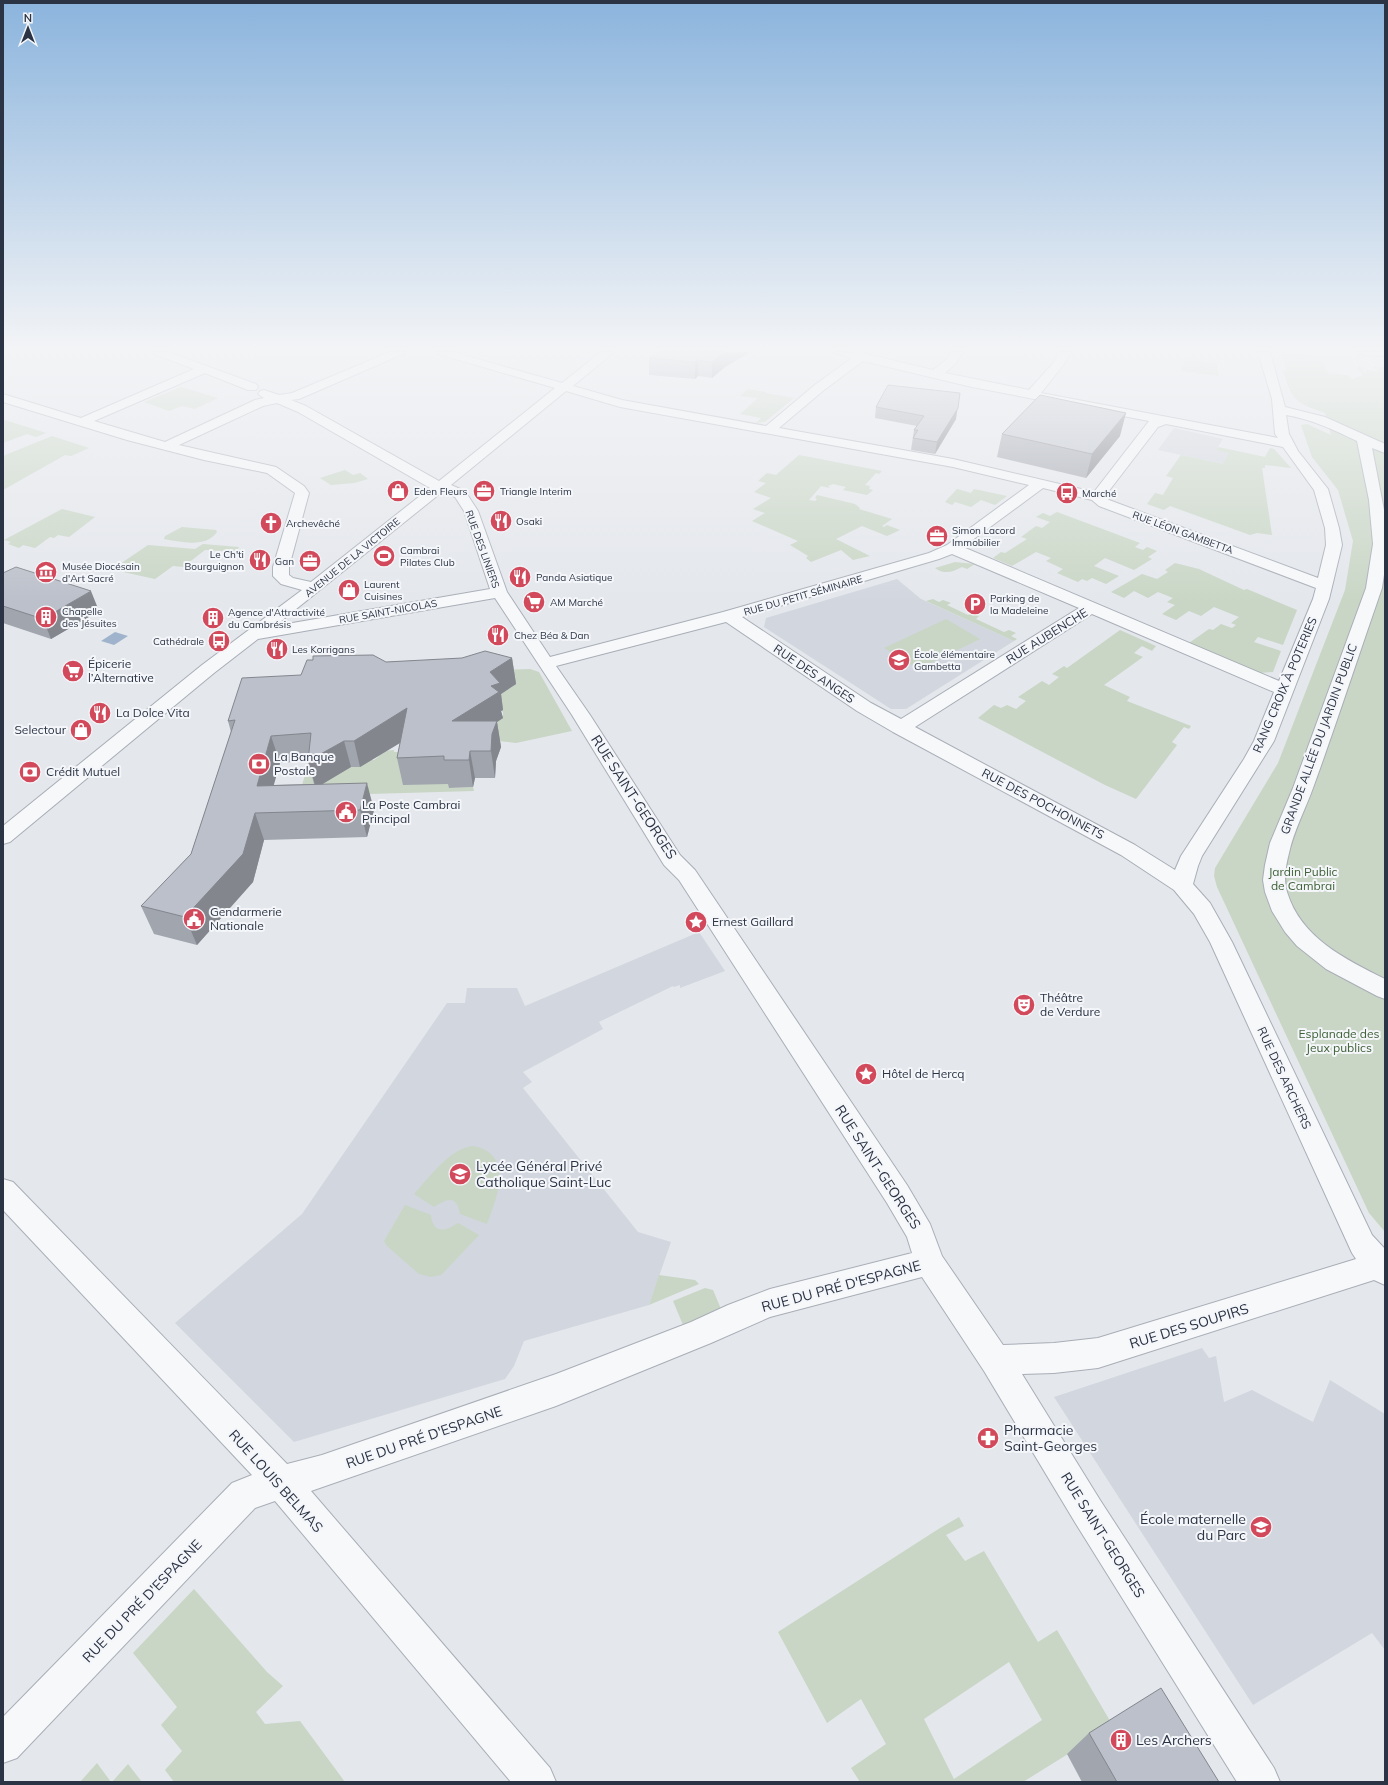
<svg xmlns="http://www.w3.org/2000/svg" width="1388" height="1785" font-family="Mulish,sans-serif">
	<rect width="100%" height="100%" fill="#e4e7ec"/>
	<g fill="#d2d6de">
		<polygon points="1174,428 1223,439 1216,450 1230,453 1223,464 1158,450"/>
		<polygon points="897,579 921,599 1014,641 906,709 891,709 764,627 766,618"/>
		<polygon points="699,932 725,971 680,988 680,985 674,987 673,986 599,1022 603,1029 523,1072 532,1082 523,1088 638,1232 671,1242 649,1305 524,1341 514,1366 505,1379 294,1442 175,1323 302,1214 447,1003 465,1003 467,988 517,988 525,1006"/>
		<polygon points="1202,1348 1209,1358 1216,1356 1224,1402 1252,1390 1313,1422 1330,1380 1385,1414 1385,1650 1372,1633 1253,1705 1054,1397"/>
	</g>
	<g fill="#c9d6c5" fill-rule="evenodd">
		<path d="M1281 354 1322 357 1328 373 1348 375 1352 379 1363 375 1357 369 1359 366 1365 368 1363 370 1366 374 1365 369 1375 371 1378 370 1371 367H1385V1232L1369 1213 1217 887 1214 876 1215 868 1278 763 1345 590 1353 541 1338 490 1312 457 1301 425 1307 424 1331 435 1325 413C1295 402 1293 402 1283 371L1286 370Z"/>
		<polygon points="1185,359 1216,362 1219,376 1181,371"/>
		<polygon points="181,387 218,398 195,409 182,406 169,411 144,402"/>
		<polygon points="748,389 766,392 765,393 794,398 765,422 756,423 761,418 740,414 758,398 740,396"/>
		<polygon points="5,420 46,433 36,437 27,434 3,443 3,421"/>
		<polygon points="52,436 89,448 71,456 65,455 3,490 3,456"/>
		<polygon points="1218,447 1265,457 1270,448 1274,449 1291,468 1265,465 1265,468 1262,468 1272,535 1257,533 1250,535 1170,506 1164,510 1147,504 1155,493 1163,495 1173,478 1166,476 1181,455 1223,464 1229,453 1216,450"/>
		<polygon points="799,455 882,471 879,474 876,473 865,485 870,486 869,489 873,490 867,495 843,490 846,487 833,484 828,486 830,488 821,486 809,500 815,501 817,499 815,498 817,495 855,504 860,508 859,509 892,519 882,526 884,527 887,525 900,530 887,536 862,526 836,539 870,556 853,560 841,550 811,562 806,558 808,556 790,545 798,541 752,521 765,513 753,509 771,498 754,492 766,483 758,481 767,473 776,475"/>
		<polygon points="345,470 353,475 360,473 368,479 354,483 331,485 320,478"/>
		<polygon points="957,489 971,493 974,489 1007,496 995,505 981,500 971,507 955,502 952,505 945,502"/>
		<polygon points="62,509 95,517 69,537 58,535 54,538 50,537 35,548 23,545 19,548 8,544 11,542 4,540"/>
		<polygon points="1057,512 1140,543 1135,547 1143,550 1147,547 1157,551 1148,557 1152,559 1134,570 1105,558 1094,566 1119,576 1106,584 1092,578 1087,581 1082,579 1078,582 1057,573 1063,569 1046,561 1051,558 1036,552 1012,566 993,558 1001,552 1005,553 1027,539 1021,537 1036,526 1042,528 1050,522 1036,517 1043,513 1050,516"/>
		<path d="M182 527 216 530 217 532C206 548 181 542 164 539L165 536Z"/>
		<polygon points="203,544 239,547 238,549 241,549 241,552 205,550 183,567 173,566 155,579 114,570 122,564 120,564 148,545 195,549"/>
		<path d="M955 562 975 564 967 569 962 567C952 572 945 575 935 568Z"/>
		<polygon points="1175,563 1199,569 1244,590 1247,589 1297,610 1283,645 1258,637 1254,642 1281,651 1273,672 1260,673 1189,643 1209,629 1213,630 1221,624 1232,628 1236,625 1231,623 1239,617 1214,607 1201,616 1189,611 1176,620 1162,614 1175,605 1167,602 1173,598 1158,592 1148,598 1134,591 1124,598 1111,592 1142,574 1157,579 1168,572 1165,570"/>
		<polygon points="933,599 939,602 943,600 951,603 947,605 968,615 973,613 979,616 976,619 1004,632 1009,630 1016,633 1011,636 1017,639 1014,641 926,601"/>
		<polygon points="946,619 980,639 918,669 884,648"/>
		<polygon points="1120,630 1156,646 1152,651 1142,646 1134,653 1143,657 1104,685 1130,697 1127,701 1191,726 1189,729 1184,727 1172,742 1177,745 1136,799 1105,785 978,718 994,705 1001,708 1007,705 1016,709 1026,701 1018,697 1042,681 1049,685 1059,677 1052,674 1064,666 1067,668"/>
		<polygon points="530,669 539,672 572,731 516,743 499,741 488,732 503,716 503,712 501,711 503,710 345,675"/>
		<polygon points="394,750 394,752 399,752 449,783 449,788 473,787 474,791 299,796 309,761 359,767 369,760 374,760 378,757 383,751"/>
		<path d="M473 1146C515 1154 497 1197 487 1224L460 1214C457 1195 447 1198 434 1207L414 1194C429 1178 450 1148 473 1146Z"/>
		<path d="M405 1205 431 1215C433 1235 446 1231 458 1223L479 1235 444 1272 441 1275 431 1277 419 1274 387 1246 384 1241Z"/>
		<polygon points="659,1275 695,1280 699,1284 649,1305"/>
		<polygon points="705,1288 713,1290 721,1309 683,1325 673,1301"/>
		<path d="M959 1517 964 1526 946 1535 965 1561 984 1551 1038 1642 1057 1630 1113 1726 1023 1782H860L851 1768 886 1744 861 1699 827 1723 778 1632 940 1528ZM1009 1662 1042 1720 954 1779 924 1719Z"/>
		<polygon points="194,1589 267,1672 283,1686 256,1712 265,1724 300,1721 345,1782 174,1782 165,1770 182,1751 161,1725 177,1707 133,1653"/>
		<polygon points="97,1763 111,1782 80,1782"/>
		<polygon points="128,1764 142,1782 112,1782"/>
	</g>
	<polygon fill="#9fb4cc" points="115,632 128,636 114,645 101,641"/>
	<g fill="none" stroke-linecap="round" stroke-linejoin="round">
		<g stroke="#a9aeb7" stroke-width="2">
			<g id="minor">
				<path d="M152 352H168L256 384 258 387 256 390H248L205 373 94 421 165 442 255 400 264 398 258 394 260 391 264 390 279 395 292 393 390 352H405L403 354 299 399 291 400 306 406 439 481 555 388 438 354 436 352H453L562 383 601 352H614L573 386 622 400 766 426 816 384 852 358 838 354 836 352 862 353 933 370 947 359 951 352H963L956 363 945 373 1029 390 1055 361 1059 352H1071L1064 364 1041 393 1278 438 1275 434 1272 399 1258 352H1270L1285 407 1325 417 1385 444V453L1372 448 1385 515V568L1382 588C1359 654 1337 722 1313 788 1305 810 1294 830 1289 853 1286 865 1283 879 1287 892 1301 938 1345 959 1385 979V999L1377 996 1326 969 1297 946 1285 932 1272 911 1265 892 1263 880 1265 865 1270 843 1293 788 1366 588 1373 544 1369 500 1357 441C1334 430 1311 419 1286 415L1289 434 1298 451 1328 489 1339 528 1342 545 1329 599 1274 741 1202 856 1198 866 1193 884 1210 903 1232 942 1372 1235 1385 1249V1285L1374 1280 1098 1368 1054 1373 1022 1374 1100 1500 1274 1768 1280 1782H1237L1076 1524 984 1371 922 1277 770 1317 711 1343 556 1406 311 1491 550 1768 556 1782H511L275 1501 255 1508 17 1758 3 1763V1717L232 1483 252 1475 3 1210V1179L13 1182 287 1464 322 1455 556 1374 691 1322 728 1305 770 1289 912 1253 907 1237 887 1203 679 880 664 865 572 715 495 598 258 639 214 673 10 842 3 844V826L202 665 302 590 281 584 273 576V567L295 493 267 473 204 460 127 440 3 402V394L81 418 194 369 154 354ZM863 361 972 387 1149 421 1094 492 953 459 779 428 824 390ZM566 391 620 407 953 467 1029 485 947 545 929 553 723 612 550 657 507 592 478 511 465 491 451 485ZM277 403 298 412 430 488 311 582 293 578 289 575V567L309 493 304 486 276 467 179 445 263 406ZM1166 424 1283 447 1314 490 1325 528 1326 545 1318 578 1109 500 1105 496 1158 427ZM1043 488 1092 500 1099 506 1316 588 1313 599 1279 681 963 547ZM442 492 455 497 464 511 490 589 275 626ZM952 554 1079 608 901 719 871 703 742 617 939 559ZM1092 614 1274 692 1254 741 1244 759 1181 856 1175 870 1135 845 915 727ZM726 622 857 711 893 732 1121 855 1174 890 1194 914 1210 942 1352 1253 1356 1259 1098 1338 1054 1343 1003 1345 942 1256 930 1224 907 1185 695 870 680 855 590 715 556 666Z"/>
				<polygon points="1358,352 1385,352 1385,356 1364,355"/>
			</g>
		</g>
		<use href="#minor" fill="#f7f8fa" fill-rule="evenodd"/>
	</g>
	<g fill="#a1a5ae" fill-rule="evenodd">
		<polygon points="659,352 750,352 725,367 712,378 698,376 695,379 649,375 649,358"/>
		<polygon points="876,407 956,419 935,454 911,450 914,430 917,426 875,418"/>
		<polygon points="1002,434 1120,436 1086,478 997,457"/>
		<polygon points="3,573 99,611 51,639 3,623"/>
		<path d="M512 658 516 684 501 694 503 710 501 711 503 718 497 722 501 747 496 761 495 778H475L473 787 449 788 448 784 403 785 397 758 400 743 360 767H351L322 784 374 810 367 837 264 840 253 882 197 945 154 934 141 906 191 854 231 732 228 721 301 675 386 662ZM308 761 314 784 273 785 280 763Z"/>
		<polygon points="1089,1733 1219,1782 1082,1782 1067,1754"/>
	</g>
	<g fill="#83868d">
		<polygon points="725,352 750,352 725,367 712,378 712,362"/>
		<polygon points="698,360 698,376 695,379 695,362"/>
		<polygon points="960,393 956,419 935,454 937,442"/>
		<polygon points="1126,413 1120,436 1086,478 1092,454"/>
		<polygon points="91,591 99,611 51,639 43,619"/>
		<polygon points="512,658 516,684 501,694 503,710 501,711 503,718 497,722 501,747 496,761 495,778 491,751 452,721 490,672"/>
		<polygon points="407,708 413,735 360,767 354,741"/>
		<polygon points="271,736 280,763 266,813 257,786"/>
		<polygon points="344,741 351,767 316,788 308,761"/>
		<polygon points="470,751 475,778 473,787 469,760"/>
		<polygon points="367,783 374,810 367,837 360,810"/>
		<polygon points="255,813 264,840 253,882 197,945 185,917"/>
	</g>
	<g fill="#bbc0ca" stroke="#83868d">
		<polygon points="659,352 725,352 712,362 698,360 695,362 649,358"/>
		<polygon points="888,385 960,393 958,408 937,442 913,438 918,430 914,430 924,416 876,407"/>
		<polygon points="1040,395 1126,413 1092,454 1002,434"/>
		<polygon points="16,567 91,591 43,619 3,606 3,573"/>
		<polygon points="485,651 512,658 490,672 500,683 491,686 499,692 452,721 497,721 492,734 491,751 470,751 469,760 444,760 444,756 397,758 407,708 354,741 344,741 308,761 311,733 271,736 257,786 367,783 360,810 255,813 243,854 185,917 141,906 191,854 235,720 228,721 242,678 301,675 307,660 313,660 313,656 373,655 386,662 462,658"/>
		<polygon points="1161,1688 1219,1782 1117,1782 1089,1733"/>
	</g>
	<linearGradient id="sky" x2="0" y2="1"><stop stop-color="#8bb4dd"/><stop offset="0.58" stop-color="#f3f4f6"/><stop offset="1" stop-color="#f3f4f6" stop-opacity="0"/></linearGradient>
	<rect width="1388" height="602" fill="url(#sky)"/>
	<defs>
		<g id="shop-disc" transform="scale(1.15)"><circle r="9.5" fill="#d1495b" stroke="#f4f6f9"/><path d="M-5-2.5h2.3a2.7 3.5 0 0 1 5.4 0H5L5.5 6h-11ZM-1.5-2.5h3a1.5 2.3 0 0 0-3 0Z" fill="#fff"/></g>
		<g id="office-disc" transform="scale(1.15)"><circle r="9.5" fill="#d1495b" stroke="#f4f6f9"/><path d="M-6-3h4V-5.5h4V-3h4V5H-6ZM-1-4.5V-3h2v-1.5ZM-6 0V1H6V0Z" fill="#fff"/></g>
		<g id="bus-disc" transform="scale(1.15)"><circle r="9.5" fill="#d1495b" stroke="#f4f6f9"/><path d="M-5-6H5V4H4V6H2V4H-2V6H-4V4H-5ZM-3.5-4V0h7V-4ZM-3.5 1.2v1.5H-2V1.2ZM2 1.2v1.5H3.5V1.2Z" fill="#fff"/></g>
		<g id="restaurant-disc" transform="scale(1.15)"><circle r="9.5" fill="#d1495b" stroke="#f4f6f9"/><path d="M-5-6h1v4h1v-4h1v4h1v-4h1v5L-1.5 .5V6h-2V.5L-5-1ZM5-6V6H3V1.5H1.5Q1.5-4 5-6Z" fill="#fff"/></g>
		<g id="church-disc" transform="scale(1.15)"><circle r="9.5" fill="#d1495b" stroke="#f4f6f9"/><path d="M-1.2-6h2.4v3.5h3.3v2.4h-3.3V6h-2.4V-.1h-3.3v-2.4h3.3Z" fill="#fff"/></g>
		<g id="stadium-disc" transform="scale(1.15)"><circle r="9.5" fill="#d1495b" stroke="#f4f6f9"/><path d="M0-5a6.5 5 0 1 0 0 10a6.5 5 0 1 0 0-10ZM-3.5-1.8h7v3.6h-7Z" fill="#fff"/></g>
		<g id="museum-disc" transform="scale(1.15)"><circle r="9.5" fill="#d1495b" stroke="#f4f6f9"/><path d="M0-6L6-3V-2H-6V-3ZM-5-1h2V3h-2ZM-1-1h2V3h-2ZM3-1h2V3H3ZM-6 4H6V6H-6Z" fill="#fff"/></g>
		<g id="supermarket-disc" transform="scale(1.15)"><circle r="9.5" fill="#d1495b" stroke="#f4f6f9"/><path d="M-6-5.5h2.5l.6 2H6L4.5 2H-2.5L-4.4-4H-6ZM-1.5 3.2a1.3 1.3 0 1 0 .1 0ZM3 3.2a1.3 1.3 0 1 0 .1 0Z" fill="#fff"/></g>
		<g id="parking-disc" transform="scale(1.15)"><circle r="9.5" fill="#d1495b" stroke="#f4f6f9"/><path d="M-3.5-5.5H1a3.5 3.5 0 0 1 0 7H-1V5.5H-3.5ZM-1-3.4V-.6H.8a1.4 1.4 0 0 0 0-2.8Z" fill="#fff"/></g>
		<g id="building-disc" transform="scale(1.15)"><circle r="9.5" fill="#d1495b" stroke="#f4f6f9"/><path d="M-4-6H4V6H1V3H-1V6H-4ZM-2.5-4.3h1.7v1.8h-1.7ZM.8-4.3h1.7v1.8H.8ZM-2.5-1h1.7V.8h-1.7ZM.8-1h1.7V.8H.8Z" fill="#fff"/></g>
		<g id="school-disc" transform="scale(1.15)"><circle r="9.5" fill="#d1495b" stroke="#f4f6f9"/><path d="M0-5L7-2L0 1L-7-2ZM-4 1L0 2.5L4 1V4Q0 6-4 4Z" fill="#fff"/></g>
		<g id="bank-disc" transform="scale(1.15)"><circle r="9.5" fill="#d1495b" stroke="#f4f6f9"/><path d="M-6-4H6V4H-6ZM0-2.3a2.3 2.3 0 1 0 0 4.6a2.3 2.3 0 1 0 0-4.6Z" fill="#fff"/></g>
		<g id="civic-disc" transform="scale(1.15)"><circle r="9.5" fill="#d1495b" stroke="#f4f6f9"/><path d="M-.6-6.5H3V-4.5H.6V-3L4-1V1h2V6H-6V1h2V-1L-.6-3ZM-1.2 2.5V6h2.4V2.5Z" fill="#fff"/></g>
		<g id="sight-disc" transform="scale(1.15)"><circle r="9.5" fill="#d1495b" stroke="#f4f6f9"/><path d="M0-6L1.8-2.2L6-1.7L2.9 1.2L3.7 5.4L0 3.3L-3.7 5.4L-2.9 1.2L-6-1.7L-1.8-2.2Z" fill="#fff"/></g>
		<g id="theatre-disc" transform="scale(1.15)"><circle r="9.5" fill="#d1495b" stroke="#f4f6f9"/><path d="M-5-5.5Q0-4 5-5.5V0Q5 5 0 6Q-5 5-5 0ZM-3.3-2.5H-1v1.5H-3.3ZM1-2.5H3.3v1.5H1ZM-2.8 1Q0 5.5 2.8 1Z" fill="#fff"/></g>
		<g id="pharmacy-disc" transform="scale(1.15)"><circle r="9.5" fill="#d1495b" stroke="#f4f6f9"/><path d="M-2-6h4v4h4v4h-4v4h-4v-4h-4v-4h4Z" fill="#fff"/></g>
	</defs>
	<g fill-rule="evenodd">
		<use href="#shop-disc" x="398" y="491"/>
		<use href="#office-disc" x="484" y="491"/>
		<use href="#bus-disc" x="1067" y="493"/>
		<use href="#restaurant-disc" x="501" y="521"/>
		<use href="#church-disc" x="271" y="523"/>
		<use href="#office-disc" x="937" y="536"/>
		<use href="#stadium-disc" x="384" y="556"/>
		<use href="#restaurant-disc" x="260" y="560"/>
		<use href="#office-disc" x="310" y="561"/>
		<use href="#museum-disc" x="46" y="572"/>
		<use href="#restaurant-disc" x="520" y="577"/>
		<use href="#shop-disc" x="349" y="590"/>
		<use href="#supermarket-disc" x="534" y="602"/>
		<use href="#parking-disc" x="975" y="604"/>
		<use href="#building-disc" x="46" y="617"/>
		<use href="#building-disc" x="213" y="618"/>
		<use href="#restaurant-disc" x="498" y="635"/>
		<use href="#bus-disc" x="219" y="641"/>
		<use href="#restaurant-disc" x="277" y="649"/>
		<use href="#school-disc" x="899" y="660"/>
		<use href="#supermarket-disc" x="73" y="671"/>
		<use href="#restaurant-disc" x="100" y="713"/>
		<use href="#shop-disc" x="81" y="730"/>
		<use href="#bank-disc" x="259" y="764"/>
		<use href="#bank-disc" x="30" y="772"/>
		<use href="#civic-disc" x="346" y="812"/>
		<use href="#civic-disc" x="194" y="919"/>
		<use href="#sight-disc" x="696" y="922"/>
		<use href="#theatre-disc" x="1024" y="1005"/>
		<use href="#sight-disc" x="866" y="1074"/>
		<use href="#school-disc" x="460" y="1174"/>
		<use href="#pharmacy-disc" x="988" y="1438"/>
		<use href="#school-disc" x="1261" y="1527"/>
		<use href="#building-disc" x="1121" y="1740"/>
	</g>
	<g text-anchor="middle" stroke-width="4" stroke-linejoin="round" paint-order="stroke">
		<g font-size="10" fill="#2b3445" stroke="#f4f6f9" text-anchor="start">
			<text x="414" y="495">Eden Fleurs</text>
			<text x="500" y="495">Triangle Interim</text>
			<text x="1082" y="497">Marché</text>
			<text x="516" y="525">Osaki</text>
			<text x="286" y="527">Archevêché</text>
			<text x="952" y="534">Simon Lacord<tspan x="952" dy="12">Immobilier</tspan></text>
			<text x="400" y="554">Cambrai<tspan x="400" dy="12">Pilates Club</tspan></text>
			<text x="244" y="558" text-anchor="end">Le Ch'ti<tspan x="244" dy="12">Bourguignon</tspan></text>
			<text x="294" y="565" text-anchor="end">Gan</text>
			<text x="62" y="570">Musée Diocésain<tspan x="62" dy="12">d'Art Sacré</tspan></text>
			<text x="536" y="581">Panda Asiatique</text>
			<text x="364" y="588">Laurent<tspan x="364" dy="12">Cuisines</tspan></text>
			<text x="990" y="602">Parking de<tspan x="990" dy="12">la Madeleine</tspan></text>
			<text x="550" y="606">AM Marché</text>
			<text x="62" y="615">Chapelle<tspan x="62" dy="12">des Jésuites</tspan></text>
			<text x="228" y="616">Agence d'Attractivité<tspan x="228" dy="12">du Cambrésis</tspan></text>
			<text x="514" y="639">Chez Béa &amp; Dan</text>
			<text x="204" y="645" text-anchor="end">Cathédrale</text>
			<text x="292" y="653">Les Korrigans</text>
			<text x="914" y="658">École élémentaire<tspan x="914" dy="12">Gambetta</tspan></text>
		</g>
		<g font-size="10" fill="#2b3445" stroke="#f4f6f9">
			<text transform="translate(1183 532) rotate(20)" y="4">RUE LÉON GAMBETTA</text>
			<text transform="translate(483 549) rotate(70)" y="4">RUE DES LINIERS</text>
			<text transform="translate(352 557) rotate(-39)" y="4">AVENUE DE LA VICTOIRE</text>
			<text transform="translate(803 595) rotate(-16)" y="4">RUE DU PETIT SÉMINAIRE</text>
			<text transform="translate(388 611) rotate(-10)" y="4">RUE SAINT-NICOLAS</text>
		</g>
		<g font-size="12" fill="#2b3445" stroke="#f4f6f9">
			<text transform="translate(1047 636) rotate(-32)" y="4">RUE AUBENCHE</text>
			<text transform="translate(814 674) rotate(34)" y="4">RUE DES ANGES</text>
			<text transform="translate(1285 685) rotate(-67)" y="4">RANG CROIX À POTERIES</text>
			<text transform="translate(1319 739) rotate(-70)" y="4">GRANDE ALLÉE DU JARDIN PUBLIC</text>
			<text transform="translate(1043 804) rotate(28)" y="4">RUE DES POCHONNETS</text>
			<text transform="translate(1284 1078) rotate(65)" y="4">RUE DES ARCHERS</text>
		</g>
		<g font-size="12" fill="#2b3445" stroke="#f4f6f9" text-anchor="start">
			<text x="88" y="668">Épicerie<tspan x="88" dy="14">l’Alternative</tspan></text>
			<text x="116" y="717">La Dolce Vita</text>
			<text x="66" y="734" text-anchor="end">Selectour</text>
			<text x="274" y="761">La Banque<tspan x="274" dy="14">Postale</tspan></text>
			<text x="46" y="776">Crédit Mutuel</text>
			<text x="362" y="809">La Poste Cambrai<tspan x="362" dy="14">Principal</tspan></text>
			<text x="210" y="916">Gendarmerie<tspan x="210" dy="14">Nationale</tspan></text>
			<text x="712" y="926">Ernest Gaillard</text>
			<text x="1040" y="1002">Théâtre<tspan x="1040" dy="14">de Verdure</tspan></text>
			<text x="882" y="1078">Hôtel de Hercq</text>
		</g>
		<g font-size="12" fill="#3f6138" stroke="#f4f6f9">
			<text x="1303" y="876">Jardin Public<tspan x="1303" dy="14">de Cambrai</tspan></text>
			<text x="1339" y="1038">Esplanade des<tspan x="1339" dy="14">Jeux publics</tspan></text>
		</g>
		<g font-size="14" fill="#2b3445" stroke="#f4f6f9">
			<text transform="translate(634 797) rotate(57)" y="5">RUE SAINT-GEORGES</text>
			<text transform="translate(878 1167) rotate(57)" y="5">RUE SAINT-GEORGES</text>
			<text transform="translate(841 1286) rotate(-15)" y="5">RUE DU PRÉ D'ESPAGNE</text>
			<text transform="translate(1189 1326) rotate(-17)" y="5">RUE DES SOUPIRS</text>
			<text transform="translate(424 1437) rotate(-19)" y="5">RUE DU PRÉ D'ESPAGNE</text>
			<text transform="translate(276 1481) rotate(48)" y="5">RUE LOUIS BELMAS</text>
			<text transform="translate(1103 1535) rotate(58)" y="5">RUE SAINT-GEORGES</text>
			<text transform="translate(142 1601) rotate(-46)" y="5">RUE DU PRÉ D'ESPAGNE</text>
		</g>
		<g font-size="14" fill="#2b3445" stroke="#f4f6f9" text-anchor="start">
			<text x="476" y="1171">Lycée Général Privé<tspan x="476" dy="16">Catholique Saint-Luc</tspan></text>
			<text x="1004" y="1435">Pharmacie<tspan x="1004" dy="16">Saint-Georges</tspan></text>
			<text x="1246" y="1524" text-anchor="end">École maternelle<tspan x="1246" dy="16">du Parc</tspan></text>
			<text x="1136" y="1745">Les Archers</text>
		</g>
	</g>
	<rect width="1388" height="1785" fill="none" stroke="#2b3445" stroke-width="8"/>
	<g transform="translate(28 28)" stroke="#f4f6f9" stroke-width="3" paint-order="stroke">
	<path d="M0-3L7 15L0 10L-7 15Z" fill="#2b3445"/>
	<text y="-6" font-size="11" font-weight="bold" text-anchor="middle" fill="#2b3445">N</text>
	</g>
</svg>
